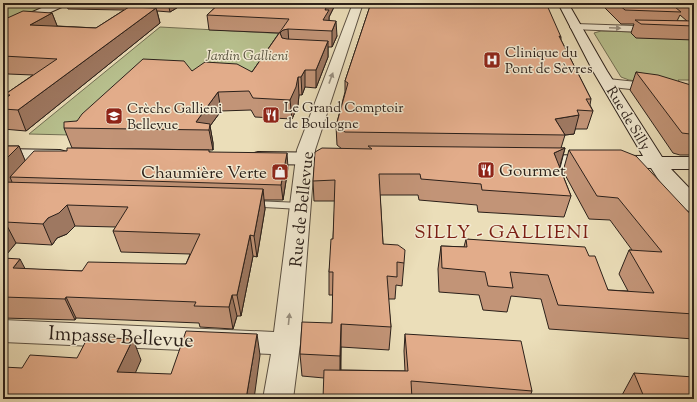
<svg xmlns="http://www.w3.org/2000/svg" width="697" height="402" font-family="'Sorts Mill Goudy',serif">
	<rect width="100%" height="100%" fill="#ebdeb9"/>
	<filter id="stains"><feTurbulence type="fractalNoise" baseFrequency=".005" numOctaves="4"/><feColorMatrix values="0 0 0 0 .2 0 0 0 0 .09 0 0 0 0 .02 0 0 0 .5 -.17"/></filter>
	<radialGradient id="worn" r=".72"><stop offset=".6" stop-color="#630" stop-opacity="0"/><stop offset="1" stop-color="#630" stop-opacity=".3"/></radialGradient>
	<g fill="#b8c18f" stroke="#727054">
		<polygon points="3,3 53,3 3,25"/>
		<polygon points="160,27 290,34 259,84 70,135 29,134"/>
		<polygon points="601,31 635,32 694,40 694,80 678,80 686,88 629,80 621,77 594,33"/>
	</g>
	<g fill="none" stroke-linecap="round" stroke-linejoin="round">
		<g stroke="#5b5042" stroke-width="2">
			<polygon id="lane" points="251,201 301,203 306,206 301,209 247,206 246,204 247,202"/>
		</g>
		<g stroke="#5b5042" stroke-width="2">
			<g id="street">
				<polygon points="353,3 363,3 315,150 300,344 293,399 263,399 271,354 3,342 3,320 274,332 297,150"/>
				<polygon points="576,24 694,28 694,34 572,29 570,27 572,25"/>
				<polygon points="608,79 694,88 694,96 603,86 601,83 603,80"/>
			</g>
		</g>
		<g stroke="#2b201a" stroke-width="2">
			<g id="secondary">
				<polygon points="53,3 67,3 66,5 3,34 3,25"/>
				<path d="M558 3H568L607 71 662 157H694V169H671L694 193V213C677 209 660 182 651 168L532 167 525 165 522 161 525 157 532 155 643 156 593 71Z"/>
				<polygon points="3,149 60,150 67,152 70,156 67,160 60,162 3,161"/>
				<polygon points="258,152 344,153 351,155 354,159 351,163 344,165 258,164 251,162 248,158 251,154"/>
			</g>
		</g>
		<use href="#lane" fill="#f2ead2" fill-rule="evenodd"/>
		<use href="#street" fill="#f2ead2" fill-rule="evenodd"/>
		<use href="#secondary" fill="#f2ead2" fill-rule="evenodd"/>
	</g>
	<g fill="#c29477" stroke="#2b201a" fill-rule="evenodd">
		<polygon points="66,3 185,3 170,12 157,11 160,23 26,131 3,129 3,100 6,98 4,95 33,75 8,74 3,78 3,20 52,13 57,26 96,28 124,10 68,9"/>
		<polygon points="220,3 336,3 329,17 329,20 337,36 332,47 328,47 328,57 316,88 305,87 302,95 299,95 298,105 292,119 255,117 251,110 221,111 210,126 213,143 213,150 72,148 64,128 77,121 192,71 252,72 279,33 209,30 207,15"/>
		<polygon points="371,3 561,37 561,40 591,99 590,105 593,111 587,129 575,129 574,134 565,135 561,148 565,148 560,168 571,196 564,217 478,212 477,205 419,200 418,195 380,195 383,244 404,263 402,286 396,285 395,299 388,299 391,327 389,350 341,347 341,370 405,371 404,351 405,334 532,391 529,399 421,399 412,398 324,378 302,376 300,354 332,323 333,295 329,295 329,272 333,239 335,201 314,201 313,181 342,149 337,145 336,126 345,92 345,81"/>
		<path d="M600 3H694V40L636 38 631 33 634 24H621ZM680 15 687 21H677Z"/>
		<polygon points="636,72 694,86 694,155 680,155 673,153 630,90"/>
		<path d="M3 146H19L25 161 210 152 288 168 283 200H264L265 209 257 257 253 256 241 316H237L233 329 200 327 199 323 76 318 75 320 3 318ZM75 226 116 227 113 231 121 252 190 254 186 264 82 271 25 269 3 258 16 243 52 245 57 238 67 234Z"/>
		<polygon points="569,150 694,218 694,339 549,329 541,299 511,296 507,312 483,310 479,295 439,292 438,269 441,246 464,247 466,239 589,256 608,290 628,291 619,274 629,250 632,250 610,220 589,219 563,171"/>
		<polygon points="634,373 694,399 621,399 621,397"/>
	</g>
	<g fill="#9e7861" stroke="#2b201a">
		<polygon points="168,3 185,3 170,12"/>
		<polygon points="328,3 336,3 329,17 329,25 323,20 325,10"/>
		<polygon points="156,8 160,23 26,131 18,110"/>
		<polygon points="52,13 58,28 30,25"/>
		<polygon points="336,21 337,36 332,47 332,31"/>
		<polygon points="288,29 289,44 285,46 280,33 283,30"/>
		<polygon points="328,41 328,57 316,88 316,70"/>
		<polygon points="3,60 8,74 3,78"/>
		<polygon points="305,70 305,87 302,95 301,77"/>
		<polygon points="298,77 299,95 298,105 292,119 290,100"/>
		<polygon points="218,92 221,111 210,126 213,143 213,150 209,130 196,122"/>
		<polygon points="579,115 574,134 565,135 555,119"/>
		<polygon points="19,146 27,165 10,177 12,182 3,192 3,162"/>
		<polygon points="565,148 559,169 554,153"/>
		<polygon points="287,153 288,168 283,200 281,185"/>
		<polygon points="263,189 265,209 257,257 254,236"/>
		<polygon points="67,205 75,226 67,234 57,238 52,245 43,224 48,218"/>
		<polygon points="5,222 16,243 3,259 3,225"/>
		<polygon points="250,235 253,256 241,316 237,295"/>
		<polygon points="20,259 31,280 13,268"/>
		<polygon points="232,295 237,316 233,329 229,307"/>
		<polygon points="66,297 76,318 75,320 65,299"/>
		<polygon points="341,324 341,347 340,379 340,356"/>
		<polygon points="257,334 260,355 254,399 246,399"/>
		<polygon points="133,339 141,360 127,392 117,372"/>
	</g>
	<g fill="#e2ac8a" stroke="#2b201a">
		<polygon points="220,3 328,3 325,10 329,10 323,20 336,21 332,31 288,29 283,30 280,33 282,38 287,39 328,41 316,70 305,70 301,77 298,77 296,87 290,100 253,98 249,91 218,92 196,122 210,124 209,130 64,128 64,122 77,121 82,114 143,59 184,61 192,71 205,62 237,64 252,72 289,19 207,15"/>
		<polygon points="371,3 546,3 561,37 559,36 591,99 586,99 593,111 577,110 579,115 555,119 565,135 345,132 336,126 348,83 345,81"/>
		<polygon points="617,3 670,3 681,12 625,10"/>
		<polygon points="686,3 694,3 694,9"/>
		<polygon points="129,7 156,8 18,110 3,109 3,100 10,95 4,95 57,59 3,56 3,20 23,11 52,13 30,25 96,28"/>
		<polygon points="635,20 694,21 694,26 641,24"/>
		<polygon points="636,72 658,75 694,86 694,134 690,134 682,133"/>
		<polygon points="3,146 19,146 3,162"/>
		<polygon points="368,146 565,148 554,153 571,196 482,190 481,184 421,179 420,174 379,174 383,244 398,245 405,250 404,263 397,262 397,277 387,276 391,327 341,324 340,356 300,354 302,322 332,323 333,272 329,272 331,239 333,239 335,180 313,181 315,152 322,148 372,149"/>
		<polygon points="67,148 209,150 209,152 287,153 281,185 10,177 34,151 67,151"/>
		<polygon points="569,150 621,150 636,156 694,218 694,314 558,305 548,275 510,272 513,288 488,286 485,272 442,268 441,246 467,247 466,239 585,247 589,256 595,256 608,290 654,293 629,250 662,252 618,198 597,196"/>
		<polygon points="3,182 263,189 254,236 250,235 237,295 232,295 229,307 194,306 196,302 66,297 65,299 3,297 3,258 20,259 13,268 82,271 88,262 186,264 200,234 113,231 128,207 67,205 59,213 48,218 43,224 5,222 3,225"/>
		<polygon points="186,331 257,334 246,399 3,399 3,367 22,368 30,355 77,358 88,337 133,339 117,372 171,374"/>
		<polygon points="405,334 521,341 532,391 411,381 412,399 323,399 324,370 408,371"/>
		<polygon points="634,373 694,377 694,399 671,399 644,397"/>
	</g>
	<defs><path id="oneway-solid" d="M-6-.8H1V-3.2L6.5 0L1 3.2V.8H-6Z"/></defs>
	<g fill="#988f7f">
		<use href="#oneway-solid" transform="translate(615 28) rotate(2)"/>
		<use href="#oneway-solid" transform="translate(331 78) rotate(-70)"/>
		<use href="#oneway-solid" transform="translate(289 319) rotate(-84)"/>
	</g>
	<defs>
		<g id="hospital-square" transform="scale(0.9)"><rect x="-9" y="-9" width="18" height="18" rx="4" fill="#8f2418" stroke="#f2ead2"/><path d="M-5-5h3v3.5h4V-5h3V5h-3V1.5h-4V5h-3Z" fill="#fff"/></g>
		<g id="restaurant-square" transform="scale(0.9)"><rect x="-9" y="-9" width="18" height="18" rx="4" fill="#8f2418" stroke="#f2ead2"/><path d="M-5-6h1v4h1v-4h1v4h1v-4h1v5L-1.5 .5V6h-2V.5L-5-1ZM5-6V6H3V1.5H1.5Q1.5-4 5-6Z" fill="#fff"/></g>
		<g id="school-square" transform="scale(0.9)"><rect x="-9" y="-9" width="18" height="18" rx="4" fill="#8f2418" stroke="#f2ead2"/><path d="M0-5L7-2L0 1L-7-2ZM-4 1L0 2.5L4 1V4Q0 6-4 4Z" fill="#fff"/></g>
		<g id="shop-square" transform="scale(0.9)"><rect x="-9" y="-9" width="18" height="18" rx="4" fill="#8f2418" stroke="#f2ead2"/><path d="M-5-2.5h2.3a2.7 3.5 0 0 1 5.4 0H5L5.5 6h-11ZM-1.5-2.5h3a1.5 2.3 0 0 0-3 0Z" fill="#fff"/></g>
	</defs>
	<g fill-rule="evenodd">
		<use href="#hospital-square" x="492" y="60"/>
		<use href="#restaurant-square" x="271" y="115"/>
		<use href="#school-square" x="114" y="116"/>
		<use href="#restaurant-square" x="486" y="170"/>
		<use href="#shop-square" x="280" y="172"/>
	</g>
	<g text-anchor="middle" stroke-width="3" stroke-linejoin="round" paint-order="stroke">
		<g font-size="14" fill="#2b201a" stroke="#f2ead2" text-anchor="start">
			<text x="505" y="57">Clinique du<tspan x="505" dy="16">Pont de Sèvres</tspan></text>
			<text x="284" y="112">Le Grand Comptoir<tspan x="284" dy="16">de Boulogne</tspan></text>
			<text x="127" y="113">Crèche Gallieni<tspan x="127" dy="16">Bellevue</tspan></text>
		</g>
		<g font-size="14" font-style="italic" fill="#55503d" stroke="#f2ead2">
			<text x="247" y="60">Jardin Gallieni</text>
		</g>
		<g font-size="14" fill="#2b201a" stroke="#f2ead2">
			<text transform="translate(629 118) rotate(59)" y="5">Rue de Silly</text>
		</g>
		<g font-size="17" fill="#2b201a" stroke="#f2ead2" text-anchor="start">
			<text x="499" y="176">Gourmet</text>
			<text x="267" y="178" text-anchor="end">Chaumière Verte</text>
		</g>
		<g font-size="17" fill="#2b201a" stroke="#f2ead2">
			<text transform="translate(301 209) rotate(-84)" y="6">Rue de Bellevue</text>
		</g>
		<g font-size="19" letter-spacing="1" fill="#7a1f14" stroke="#f2ead2">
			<text x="502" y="238">SILLY - GALLIENI</text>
		</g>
		<g font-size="20" fill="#2b201a" stroke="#f2ead2">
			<text transform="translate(121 336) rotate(3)" y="7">Impasse Bellevue</text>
		</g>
	</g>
	<rect width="697" height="402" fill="none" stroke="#ebdeb9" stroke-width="16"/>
	<rect x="4" y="4" width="689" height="394" fill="none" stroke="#2b201a" stroke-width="2"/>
	<rect x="8" y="8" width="681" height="386" fill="none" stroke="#2b201a"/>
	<rect width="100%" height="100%" filter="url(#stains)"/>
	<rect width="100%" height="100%" fill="url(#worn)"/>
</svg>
